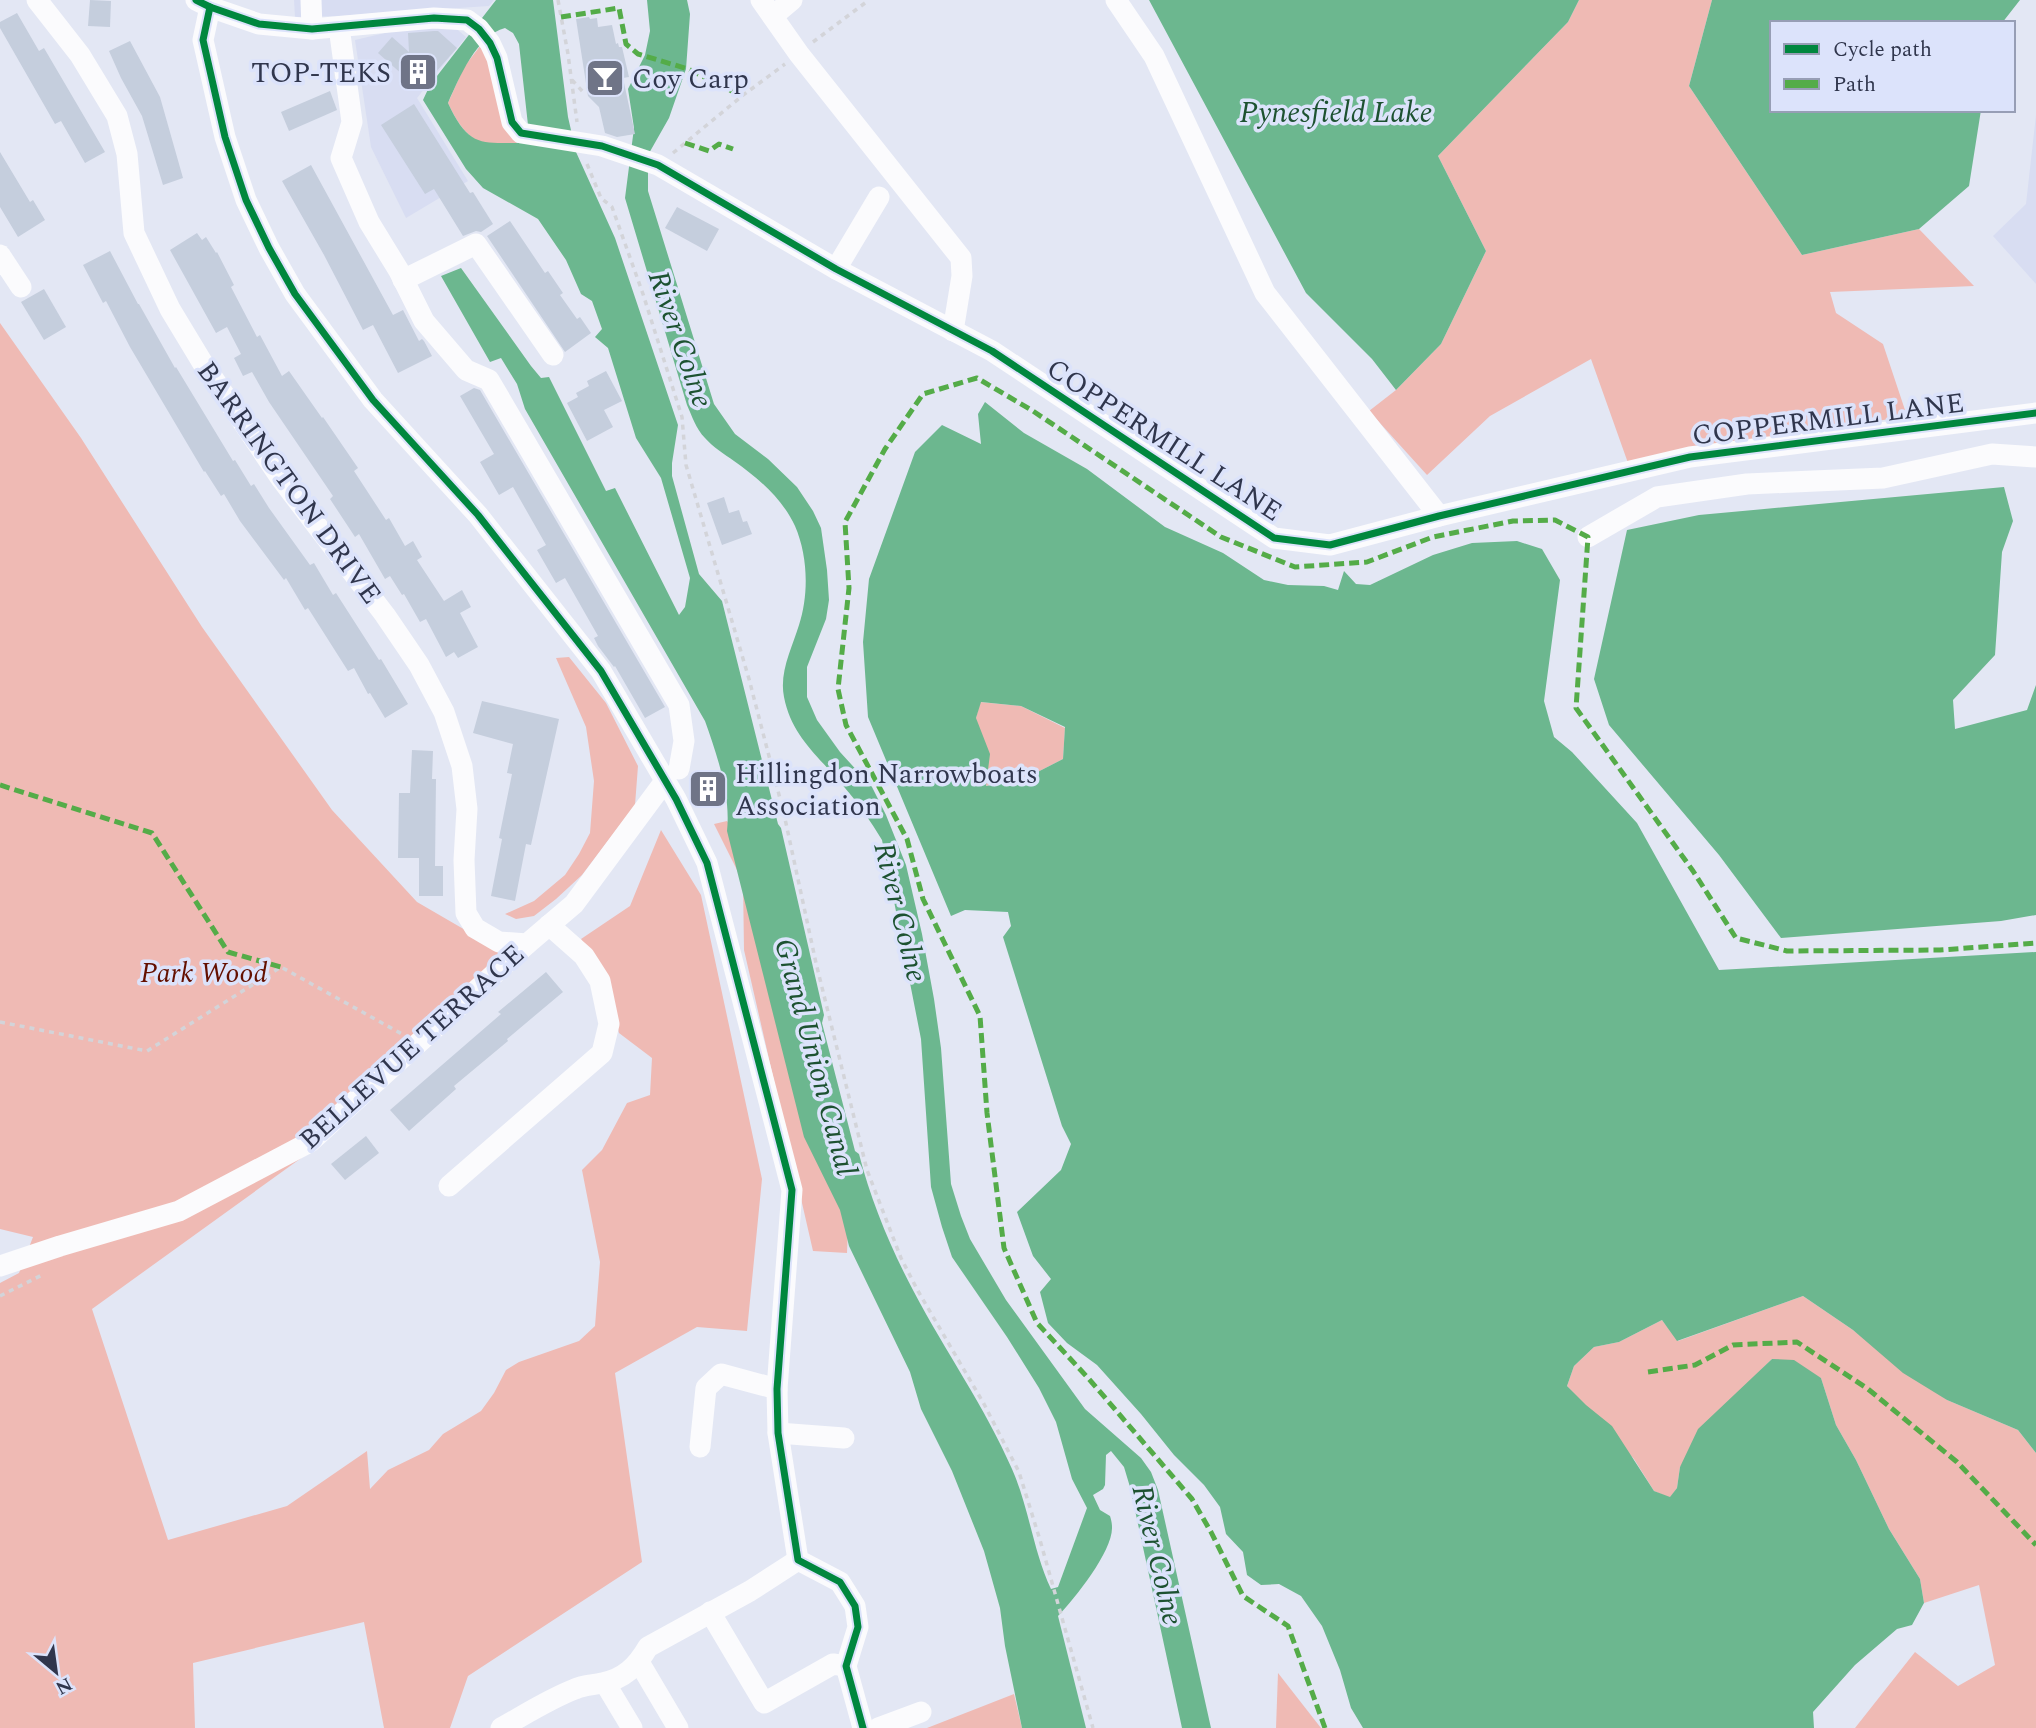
<svg xmlns="http://www.w3.org/2000/svg" width="2036" height="1728" font-family="Spectral,serif">
	<rect width="100%" height="100%" fill="#e3e7f4"/>
	<g fill="#d8ddf2">
		<polygon points="294,0 494,0 489,6 337,16 295,17"/>
		<polygon points="445,19 466,37 417,98 468,181 406,218 371,147 355,40"/>
		<polygon points="2036,115 2036,284 1993,236 2026,204"/>
	</g>
	<g fill="#efbab4">
		<polygon points="1579,0 1712,0 1689,86 1802,255 1919,229 1974,286 1830,292 1836,313 1883,344 1907,416 1628,463 1591,359 1490,416 1427,475 1369,411 1396,390 1441,344 1486,251 1438,156 1568,22"/>
		<path d="M481 45 490 62 504 127 517 143C508 143 496 146 487 144 467 140 456 120 448 103L464 67Z"/>
		<polygon points="0,323 81,438 202,627 332,810 417,902 515,959 311,1151 92,1309 168,1540 287,1506 367,1451 370,1489 388,1470 429,1450 443,1434 481,1411 494,1393 506,1370 519,1362 579,1341 595,1326 600,1262 582,1170 602,1150 627,1103 650,1095 652,1058 619,1033 606,981 581,939 630,906 661,830 701,895 762,1179 747,1331 697,1327 615,1373 642,1562 468,1676 450,1728 384,1728 364,1622 193,1663 195,1728 0,1728 0,1283 19,1273 33,1237 0,1229"/>
		<polygon points="569,657 606,703 638,766 635,805 582,875 556,899 534,916 516,919 505,914 534,901 565,875 579,854 590,833 594,781 586,727 556,658"/>
		<polygon points="980,702 1021,706 1065,728 1063,759 1022,780 985,786 976,718"/>
		<polygon points="727,821 773,886 849,1196 847,1253 813,1251 744,950 743,882 714,824"/>
		<polygon points="1803,1296 1853,1330 1947,1400 2018,1430 2036,1453 2036,1728 1855,1728 1915,1652 1958,1686 1995,1665 1979,1585 1924,1603 1920,1579 1889,1529 1856,1460 1836,1425 1821,1378 1772,1359 1748,1383 1680,1467 1677,1488 1670,1498 1654,1491 1634,1459 1567,1386 1574,1366 1594,1347 1619,1342 1662,1320 1678,1341"/>
		<polygon points="1278,1673 1321,1728 1276,1728"/>
		<polygon points="1014,1694 1022,1728 927,1728"/>
	</g>
	<g fill="#6cb78f" fill-rule="evenodd">
		<path d="M496 0H553L568 117 576 152 615 238 678 425 672 463V476L699 574 722 601 778 824 781 828 824 1015 822 1023 855 1151 859 1154C871 1201 891 1249 914 1292 945 1351 985 1407 1012 1469 1029 1507 1033 1551 1051 1589L1058 1587 1087 1508 1072 1479 1056 1422 1039 1388 1007 1337 952 1257 942 1227 931 1187 921 1039 882 840C871 822 859 804 845 788 820 757 792 738 784 697 779 672 792 648 799 625 809 594 808 556 795 526 782 498 758 478 734 461 724 454 713 447 705 438 696 429 692 416 687 405L625 198 634 128 628 89 645 55 650 31 647 0H687L690 14 686 69 669 118 648 155V191L714 404 735 434 768 459 797 487 813 511 821 528 827 570 829 600 826 619 807 667V697L817 720 840 752 872 787 886 815 906 865 922 934 934 999 941 1048 951 1184 961 1216 970 1239 1006 1300 1085 1409 1141 1458 1151 1472 1158 1490 1211 1728H1182L1130 1487 1124 1467 1111 1451 1106 1455 1105 1485 1103 1489 1093 1495 1100 1510 1110 1516C1111 1519 1112 1523 1112 1527 1113 1551 1075 1598 1058 1616L1086 1728H1022L1005 1646 1000 1608 984 1551 952 1471 921 1409 910 1372 849 1246 840 1210 804 1137 727 831C731 795 717 755 705 721L525 409 517 384 501 358 490 362 441 276 461 268 531 366 541 378 549 377 606 491 615 488 679 615 685 607 690 578 661 478 636 438 608 348 595 337 602 329 592 301 581 294 566 260 538 219 483 188 466 169 423 100 430 85ZM505 28 513 33 519 44 530 143C484 142 470 151 448 103 459 78 477 35 505 28Z"/>
		<polygon points="1149,0 1579,0 1568,22 1438,156 1486,251 1441,344 1396,390 1372,359 1306,293"/>
		<polygon points="1712,0 2020,0 2002,23 1772,23 1772,110 1981,110 1969,186 1919,229 1802,255 1689,86"/>
		<path d="M985 402 1024 433 1087 469 1165 527 1223 553 1264 580 1288 585 1324 586 1338 590 1344 571 1356 584 1370 585 1433 555 1472 543 1517 541 1542 549 1560 580 1544 701 1554 737 1572 752 1637 823 1719 970 2036 952V1453L2018 1430 1947 1400 1903 1373 1853 1330 1803 1296 1677 1341 1662 1320 1619 1342 1594 1347 1574 1366 1567 1386 1586 1405 1612 1426 1654 1491 1670 1497 1677 1488 1680 1467 1698 1429 1772 1359 1794 1360 1821 1378 1836 1425 1856 1460 1889 1529 1920 1579 1924 1603 1912 1625 1897 1629 1855 1665 1813 1712 1814 1728H1363L1351 1708 1340 1670 1322 1626 1301 1596 1279 1584 1261 1585 1247 1575 1243 1552 1226 1534 1220 1507 1204 1485 1174 1455 1141 1414 1097 1365 1067 1343 1048 1323 1040 1292 1051 1279 1033 1256 1017 1212 1061 1170 1071 1144 1062 1126 1003 937 1011 926 1008 912 965 910 951 916 868 717 863 642 869 579 915 452 942 425 981 444 978 414ZM981 702 1021 706 1065 727 1063 759 1022 780 986 786 990 754 976 718Z"/>
		<polygon points="2004,487 2013,521 2002,552 1995,655 1953,700 1955,729 2027,710 2036,685 2036,915 2001,921 1781,938 1719,855 1609,725 1594,679 1627,530 1699,515"/>
	</g>
	<g fill="#c5cedd">
		<polygon points="90,0 111,1 110,27 88,26"/>
		<polygon points="17,13 39,51 44,48 105,152 85,163 61,121 55,124 0,28 0,22"/>
		<polygon points="589,17 590,19 597,18 598,27 612,25 616,44 618,43 619,47 622,47 629,77 623,78 635,134 617,137 605,133 599,107 588,96 576,19"/>
		<polygon points="434,31 438,31 457,48 420,90 378,53 392,37 409,52 408,33"/>
		<polygon points="130,41 160,97 183,178 163,185 142,116 121,78 109,51"/>
		<polygon points="330,91 337,110 289,131 281,112"/>
		<polygon points="414,104 470,193 473,192 493,224 481,232 476,231 463,236 434,189 425,194 381,125"/>
		<polygon points="0,152 30,202 33,200 45,220 18,237 0,207"/>
		<polygon points="311,165 393,315 403,310 419,341 422,339 424,341 432,356 398,373 373,325 363,330 324,255 282,181"/>
		<polygon points="677,207 719,229 707,251 665,228"/>
		<polygon points="510,221 545,273 548,271 563,293 560,295 577,319 580,317 591,333 565,352 487,236"/>
		<polygon points="197,233 202,240 206,237 216,253 217,252 234,285 231,287 257,337 260,335 282,376 289,371 322,418 323,417 358,468 354,471 386,520 389,518 405,546 413,541 422,557 417,560 444,601 462,590 471,607 460,613 478,647 458,658 454,652 446,657 426,619 420,622 404,594 402,595 390,576 385,579 359,534 355,537 330,499 333,496 269,402 252,372 243,376 234,358 241,354 227,327 216,333 170,250"/>
		<polygon points="110,251 138,304 139,304 175,368 176,367 233,461 235,460 251,486 254,484 269,508 310,565 314,563 333,595 336,593 379,660 381,659 408,704 385,718 370,693 368,694 354,668 348,671 308,608 305,610 286,578 284,580 240,521 224,494 221,496 205,471 204,472 130,347 106,301 103,303 83,265"/>
		<polygon points="44,289 66,327 44,340 21,302"/>
		<polygon points="606,371 622,401 604,410 613,427 587,441 567,403 578,397 576,393 589,386 587,381"/>
		<polygon points="474,388 480,390 665,707 645,718 615,666 614,667 598,646 594,638 598,636 565,578 556,583 537,550 546,545 513,487 499,495 480,462 494,454 460,396"/>
		<polygon points="724,497 729,513 739,510 743,522 747,521 752,534 722,545 707,503"/>
		<polygon points="482,701 559,719 531,845 526,844 515,901 491,896 502,839 499,838 512,774 507,773 513,744 473,733"/>
		<polygon points="412,750 433,751 432,779 436,779 435,866 443,866 443,896 419,896 419,858 398,858 399,793 410,793"/>
		<polygon points="707,771 724,800 710,808 693,779"/>
		<polygon points="546,972 563,992 507,1039 508,1041 454,1086 456,1089 409,1131 390,1110 501,1014 498,1012"/>
		<polygon points="366,1136 379,1153 345,1180 331,1164"/>
	</g>
	<g fill="none" stroke-linecap="round" stroke-linejoin="round">
		<g stroke="#d3d4d9" stroke-width="3.5" stroke-dasharray="5 5" stroke-linecap="butt">
			<polyline points="558,0 568,54 577,122"/>
			<polyline points="813,42 869,0"/>
			<polyline points="572,80 584,93"/>
			<polyline points="673,153 742,96 785,64"/>
			<polyline points="587,164 601,198 612,207 643,294 682,417 686,465 749,679 784,814 816,963 867,1170 901,1258 918,1291 984,1404 1019,1472 1040,1540 1093,1728"/>
			<polyline points="0,1022 147,1051 281,967 402,1034"/>
			<polyline points="0,1296 44,1274"/>
		</g>
		<g stroke="#fbfbfd" stroke-width="21">
			<polyline points="37,0 80,55 117,116 127,154 134,233 170,309 202,362 282,480 385,615 419,665 444,712 462,766 467,809 464,860 466,913 475,928 499,942 527,944"/>
			<polyline points="196,0 210,7 259,24 312,29 434,18 467,20 479,29 490,43 497,58 512,122 521,133 602,146 658,165 836,269 992,351 1274,538 1330,545 1439,516 1690,457 2036,413"/>
			<polyline points="311,0 312,29"/>
			<polyline points="761,0 799,54 961,258 962,276 953,331"/>
			<polyline points="1116,0 1154,56 1265,293 1439,516"/>
			<polyline points="210,7 203,40 225,137 246,200 269,248 295,294 373,400 478,515 601,671 676,799 707,863 792,1190 777,1389 778,1433 798,1560 840,1582 855,1606 858,1627 846,1666 863,1728"/>
			<polyline points="773,16 792,0"/>
			<polyline points="339,27 352,122 341,158 369,222 399,271 424,321 466,370 489,380 679,705 684,741 679,769"/>
			<polyline points="0,255 21,287"/>
			<polyline points="836,269 879,197"/>
			<polyline points="403,280 476,244 553,355"/>
			<polyline points="1588,537 1657,497 1747,484 1883,478 1992,454 2036,457"/>
			<polyline points="449,1186 602,1053 609,1024 600,981 584,956 549,925"/>
			<polyline points="0,1266 60,1246 179,1211 310,1142 527,944 574,904 665,781"/>
			<polyline points="778,1433 844,1438"/>
			<polyline points="700,1447 706,1388 721,1374 777,1389"/>
			<polyline points="710,1612 764,1703 833,1664 846,1666"/>
			<polyline points="639,1662 678,1728"/>
			<polyline points="605,1683 632,1728"/>
			<path d="M501 1728C526 1714 549 1699 575 1689 583 1685 593 1685 602 1683 624 1679 637 1666 648 1647L750 1591 798 1560"/>
			<polyline points="878,1728 921,1712"/>
		</g>
		<g stroke="#54ac48" stroke-width="5" stroke-dasharray="10 5" stroke-linecap="butt">
			<polyline points="561,17 619,8 626,44 638,54 688,69 742,96"/>
			<polyline points="685,143 709,151 719,144 733,149"/>
			<polyline points="0,785 152,833 228,952 281,967"/>
			<polyline points="1648,1372 1695,1365 1733,1345 1797,1342 1868,1389 1957,1462 2036,1545"/>
			<polyline points="1325,1728 1288,1626 1243,1596 1211,1532 1192,1499 1089,1379 1037,1323 1004,1248 987,1113 980,1016 923,899 907,839 846,725 838,689 849,588 845,522 885,449 923,394 977,378 1033,411 1221,537 1295,567 1367,562 1433,537 1513,521 1555,520 1588,537 1576,708 1693,871 1736,938 1787,951 1940,950 2036,943"/>
		</g>
		<g stroke="#dce3fb" stroke-width="11">
			<g id="cycleway">
				<polyline points="196,0 210,7 259,24 312,29 434,18 467,20 479,29 490,43 497,58 512,122 521,133 602,146 658,165 836,269 992,351 1274,538 1330,545 1439,516 1690,457 2036,413"/>
				<polyline points="210,7 203,40 225,137 246,200 269,248 295,294 373,400 478,515 601,671 676,799 707,863 792,1190 777,1389 778,1433 798,1560 840,1582 855,1606 858,1627 846,1666 863,1728"/>
			</g>
		</g>
		<use href="#cycleway" stroke="#00873e" stroke-width="7"/>
	</g>
	<defs>
		<g id="building-square" transform="scale(2.0125)"><rect x="-9" y="-9" width="18" height="18" rx="4" fill="#6f7487" stroke="#dce3fb"/><path d="M-4-6H4V6H1V3H-1V6H-4ZM-2.5-4.3h1.7v1.8h-1.7ZM.8-4.3h1.7v1.8H.8ZM-2.5-1h1.7V.8h-1.7ZM.8-1h1.7V.8H.8Z" fill="#fff"/></g>
		<g id="bar-square" transform="scale(2.0125)"><rect x="-9" y="-9" width="18" height="18" rx="4" fill="#6f7487" stroke="#dce3fb"/><path d="M-6-5H6L.8 .8V4.5H3.5V6h-7V4.5H-.8V.8Z" fill="#fff"/></g>
	</defs>
	<g fill-rule="evenodd">
		<use href="#building-square" x="418" y="72"/>
		<use href="#bar-square" x="605" y="78"/>
		<use href="#building-square" x="708" y="789"/>
	</g>
	<g text-anchor="middle" stroke-width="7" stroke-linejoin="round" paint-order="stroke">
		<g font-size="28" fill="#30364d" stroke="#dce3fb" text-anchor="start">
			<text x="391" y="82" text-anchor="end">TOP-TEKS</text>
			<text x="632" y="88">Coy Carp</text>
			<text x="735" y="783">Hillingdon Narrowboats<tspan x="735" dy="32">Association</tspan></text>
		</g>
		<g font-size="28" fill="#30364d" stroke="#dce3fb">
			<text transform="translate(1828 418) rotate(-7)" y="10">COPPERMILL LANE</text>
			<text transform="translate(1165 439) rotate(33)" y="10">COPPERMILL LANE</text>
			<text transform="translate(290 482) rotate(54)" y="10">BARRINGTON DRIVE</text>
			<text transform="translate(411 1046) rotate(-42)" y="10">BELLEVUE TERRACE</text>
		</g>
		<g font-size="28" font-style="italic" fill="#641000" stroke="#dce3fb">
			<text x="204" y="982">Park Wood</text>
		</g>
		<g font-size="30" font-style="italic" fill="#1d5231" stroke="#dce3fb">
			<text x="1336" y="122">Pynesfield Lake</text>
			<text transform="translate(681 339) rotate(71)" y="10">River Colne</text>
			<text transform="translate(901 912) rotate(76)" y="10">River Colne</text>
			<text transform="translate(816 1057) rotate(75)" y="10">Grand Union Canal</text>
			<text transform="translate(1158 1555) rotate(77)" y="10">River Colne</text>
		</g>
	</g>
	<rect x="1770" y="21" width="245" height="91" fill="#dce3fb" stroke="#979eb5" stroke-width="2"/>
	<rect x="1784" y="44" width="35" height="10" fill="#00873e" stroke="#979eb5" stroke-width="2"/>
	<text x="1833" y="56" font-size="21" fill="#30364d">Cycle path</text>
	<rect x="1784" y="79" width="35" height="10" fill="#54ac48" stroke="#979eb5" stroke-width="2"/>
	<text x="1833" y="91" font-size="21" fill="#30364d">Path</text>
	<g transform="translate(56 1672) rotate(151)" stroke="#dce3fb" stroke-width="5" paint-order="stroke">
	<path d="M0-5L12 26L0 18L-12 26Z" fill="#30364d"/>
	<text y="-10" font-size="19" font-weight="bold" text-anchor="middle" fill="#30364d">N</text>
	</g>
</svg>
